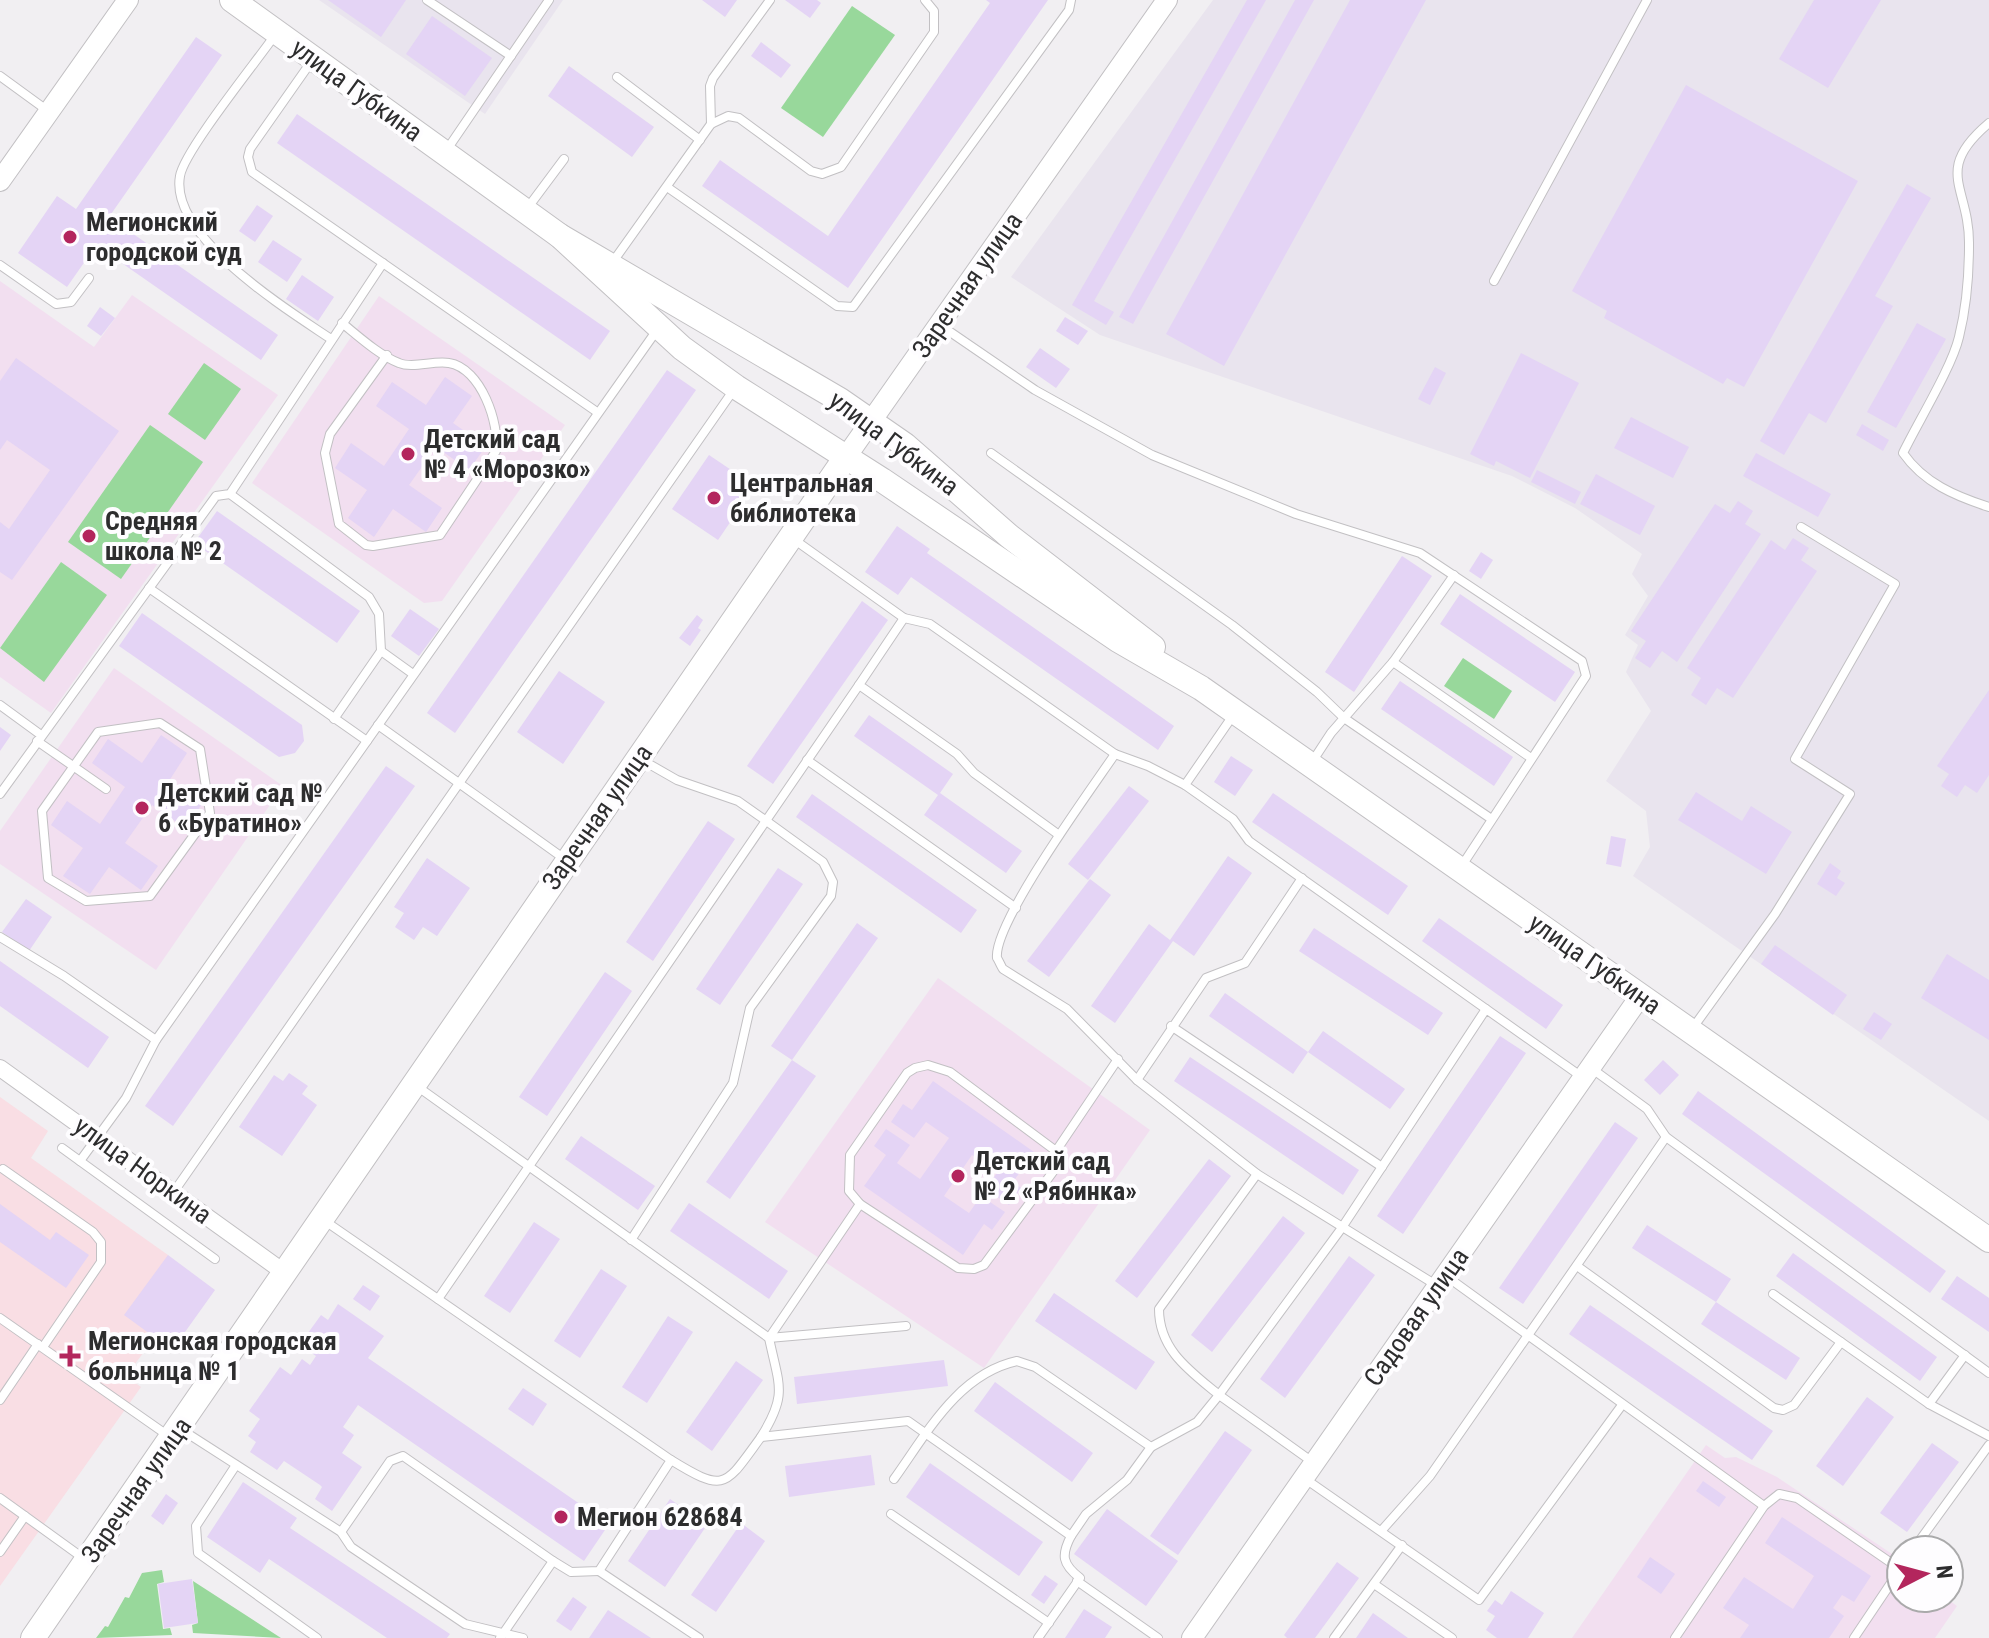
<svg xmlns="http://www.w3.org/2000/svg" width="1989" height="1638" font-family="'Roboto Condensed',sans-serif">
	<rect width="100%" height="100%" fill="#f1eff2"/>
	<g fill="#e9e4ee">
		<polygon points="319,0 563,0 485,114"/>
		<polygon points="1213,0 1989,0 1989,1121 1633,876 1650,847 1646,811 1606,781 1651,711 1626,672 1638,645 1625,635 1648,596 1632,574 1642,554 1575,508 1512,476 1100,335 1011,277"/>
	</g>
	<g fill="#f2dff0">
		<polygon points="0,281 94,347 132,295 278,395 51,713 0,677"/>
		<polygon points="379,296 565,425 442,601 424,603 252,483"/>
		<polygon points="114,668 283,786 156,970 0,864 0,831"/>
		<polygon points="938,978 1150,1130 984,1368 765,1222"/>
		<polygon points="1706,1445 1725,1458 1736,1457 1777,1477 1901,1560 1901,1598 1946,1598 1957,1606 1935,1638 1572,1638"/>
	</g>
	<polygon fill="#f9dee4" points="0,1097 48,1131 31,1158 168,1255 155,1337 126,1376 141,1387 0,1586"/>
	<g fill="#98d89b">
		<polygon points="852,6 895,35 823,137 781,108"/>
		<polygon points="204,363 241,389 205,440 168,414"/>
		<polygon points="150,425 203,462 121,579 68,542"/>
		<polygon points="61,562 107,595 44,682 0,648"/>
		<polygon points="1463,658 1512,691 1494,719 1444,686"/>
		<polygon points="162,1570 164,1582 157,1584 163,1629 170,1628 172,1635 96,1638 105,1626 108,1627 125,1597 129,1598 142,1573"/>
		<polygon points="193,1581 281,1638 193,1633 192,1625 198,1623"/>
	</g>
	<g fill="#e4d4f5">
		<polygon points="328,0 406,0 381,37"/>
		<polygon points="702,0 737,0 725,17"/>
		<polygon points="785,0 817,0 821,3 810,18"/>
		<polygon points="986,0 1048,0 848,288 702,186 720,160 828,236 990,3"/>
		<polygon points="1247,0 1266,0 1094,301 1114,312 1106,325 1072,305"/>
		<polygon points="1295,0 1314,0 1133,324 1119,317"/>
		<polygon points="1350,0 1426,0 1224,366 1166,334"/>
		<polygon points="1814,0 1881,0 1828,88 1779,59"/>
		<polygon points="432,16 492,58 465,96 406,54"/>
		<polygon points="196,37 222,55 109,217 278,335 261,360 103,250 95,262 88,257 67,287 18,253 57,196 76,209"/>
		<polygon points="761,42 791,65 781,78 751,56"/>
		<polygon points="569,66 654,127 632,157 548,96"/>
		<polygon points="1686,85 1858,181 1744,387 1727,378 1723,384 1604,318 1607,311 1572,291"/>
		<polygon points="297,114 610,331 590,360 277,143"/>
		<polygon points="1907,184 1931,198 1875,296 1893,306 1826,423 1809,413 1784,455 1760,441"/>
		<polygon points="257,205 273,216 255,242 239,231"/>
		<polygon points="273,240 302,259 287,282 258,262"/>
		<polygon points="302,275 334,297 318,321 286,299"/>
		<polygon points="100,307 115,318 101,336 87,326"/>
		<polygon points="1065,317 1088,331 1078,345 1056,331"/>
		<polygon points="1917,323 1946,339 1896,428 1867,412"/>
		<polygon points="1040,348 1070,369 1056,388 1026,367"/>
		<polygon points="1521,353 1579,383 1530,478 1496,461 1494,466 1470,454"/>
		<polygon points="16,358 119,431 12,580 0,572 0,522 9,529 50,470 7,440 0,450 0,381"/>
		<polygon points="1435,367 1446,373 1430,405 1418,399"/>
		<polygon points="667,370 696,390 455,733 427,713"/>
		<polygon points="445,377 472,396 453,423 486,446 469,470 436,447 409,485 442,508 426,532 393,509 374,537 348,518 367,490 335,468 351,443 384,466 409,429 376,406 392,382 426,405"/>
		<polygon points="1631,417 1689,447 1673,478 1614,448"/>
		<polygon points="1862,424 1889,440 1883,451 1856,435"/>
		<polygon points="1756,453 1831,494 1818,517 1743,476"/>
		<polygon points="709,455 755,486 718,540 672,509"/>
		<polygon points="1537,470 1581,492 1575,504 1531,482"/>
		<polygon points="1596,474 1655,506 1640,535 1580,504"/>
		<polygon points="1738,501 1753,511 1745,524 1761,534 1677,662 1662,651 1650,668 1635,658 1646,641 1631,631 1715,504 1730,513"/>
		<polygon points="217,511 360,611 337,643 194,543"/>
		<polygon points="897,526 930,549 927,553 1174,726 1158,750 911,577 898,595 865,572"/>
		<polygon points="1793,538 1809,548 1801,560 1817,571 1733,698 1717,688 1706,705 1691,695 1701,678 1687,668 1771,540 1785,550"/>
		<polygon points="1481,552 1493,560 1481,579 1469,571"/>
		<polygon points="1402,556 1432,576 1354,692 1325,672"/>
		<polygon points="1460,594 1575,672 1555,702 1440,624"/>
		<polygon points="862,601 888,620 773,784 747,766"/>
		<polygon points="410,609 439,629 419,656 391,636"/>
		<polygon points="142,613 302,725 304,741 295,753 279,757 119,646"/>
		<polygon points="697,615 703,620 698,628 701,630 690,646 679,638"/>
		<polygon points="559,671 605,702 563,764 517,732"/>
		<polygon points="1400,681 1513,757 1494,786 1381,709"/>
		<polygon points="1989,690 1989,775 1977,793 1965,785 1957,797 1941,786 1949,774 1937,766"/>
		<polygon points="869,715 953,774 940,793 1022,851 1006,873 924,815 938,795 854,736"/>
		<polygon points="0,727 11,735 0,751"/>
		<polygon points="161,735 187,753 169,781 202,804 185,828 152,805 125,843 158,866 141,890 109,867 90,894 63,876 83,848 51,825 67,801 100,824 125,787 92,763 108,739 142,763"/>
		<polygon points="1231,756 1253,770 1235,796 1214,782"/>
		<polygon points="386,766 415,786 173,1126 145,1106"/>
		<polygon points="1129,786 1149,801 1088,880 1068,864"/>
		<polygon points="1696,792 1742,821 1751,806 1792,832 1766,874 1678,820"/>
		<polygon points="1273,793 1408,886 1388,915 1252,822"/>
		<polygon points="812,794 977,910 961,933 796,817"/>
		<polygon points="708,821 735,839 653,961 626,942"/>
		<polygon points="1611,836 1626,839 1621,867 1606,864"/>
		<polygon points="1228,856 1252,873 1194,956 1173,941 1115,1023 1091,1006 1149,924 1170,940"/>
		<polygon points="427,858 470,888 437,936 423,927 414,940 395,927 404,913 394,907"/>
		<polygon points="1830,863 1841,871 1837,878 1845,883 1836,896 1817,884"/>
		<polygon points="778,868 803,884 720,1005 696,989"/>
		<polygon points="1090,879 1111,895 1049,977 1027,961"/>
		<polygon points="26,899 52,917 29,951 2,932"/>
		<polygon points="1439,918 1563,1005 1546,1029 1422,941"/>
		<polygon points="857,923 878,938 792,1060 816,1076 730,1199 706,1182 792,1060 771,1046"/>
		<polygon points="1314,928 1443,1013 1428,1035 1299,951"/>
		<polygon points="1775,945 1847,995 1833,1015 1761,964"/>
		<polygon points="1947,954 1989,980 1989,1040 1921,998"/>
		<polygon points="0,961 109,1037 88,1068 0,1006"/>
		<polygon points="605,972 632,991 547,1116 519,1097"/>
		<polygon points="1225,993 1308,1052 1293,1074 1209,1016"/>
		<polygon points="1874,1012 1892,1024 1881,1040 1863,1029"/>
		<polygon points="1323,1031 1405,1089 1390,1109 1308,1052"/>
		<polygon points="1500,1036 1526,1053 1403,1234 1377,1216"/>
		<polygon points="1190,1057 1359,1170 1343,1195 1174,1081"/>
		<polygon points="1663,1060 1679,1075 1660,1095 1644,1080"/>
		<polygon points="289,1073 308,1086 302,1094 317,1105 282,1156 239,1127 274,1075 283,1081"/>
		<polygon points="933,1081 1034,1152 1013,1182 1021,1188 1009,1205 986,1189 997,1173 972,1155 944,1196 969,1213 981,1196 1005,1212 992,1230 984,1224 963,1255 864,1186 886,1155 874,1146 886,1129 910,1145 897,1163 920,1179 949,1138 926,1122 914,1138 891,1122 903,1104 912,1110"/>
		<polygon points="1698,1091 1946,1271 1930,1293 1682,1114"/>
		<polygon points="1615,1122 1638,1138 1523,1304 1499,1288"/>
		<polygon points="581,1136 655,1186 638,1210 565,1159"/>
		<polygon points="1209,1159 1231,1176 1137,1298 1115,1281"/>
		<polygon points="689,1203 788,1271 769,1299 670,1231"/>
		<polygon points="0,1204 50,1240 56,1232 89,1255 66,1288 0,1242"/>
		<polygon points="1283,1216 1305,1233 1212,1352 1191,1335"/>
		<polygon points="534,1222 560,1239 510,1313 484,1296"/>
		<polygon points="1647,1225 1731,1279 1716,1302 1632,1248"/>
		<polygon points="1793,1253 1937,1357 1920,1381 1776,1276"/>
		<polygon points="168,1255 215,1290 185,1332 194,1338 183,1352 174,1346 172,1350 124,1315"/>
		<polygon points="1349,1256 1375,1275 1285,1398 1260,1379"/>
		<polygon points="601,1269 627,1286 580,1358 554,1341"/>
		<polygon points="1957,1276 1989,1298 1989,1332 1941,1299"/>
		<polygon points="363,1285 380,1296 370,1311 353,1299"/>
		<polygon points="1054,1293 1155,1362 1136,1390 1035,1321"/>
		<polygon points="1716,1302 1800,1358 1786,1380 1701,1324"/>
		<polygon points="338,1304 384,1336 368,1358 609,1524 584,1561 358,1405 343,1427 354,1435 342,1453 362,1467 332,1511 315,1499 322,1487 320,1485 284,1461 277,1470 250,1452 256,1442 248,1436 260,1419 249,1411 280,1367 291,1375 302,1359 310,1365 316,1356 307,1350 315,1337 308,1333 321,1315 328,1320"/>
		<polygon points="1590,1305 1773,1431 1752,1460 1569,1334"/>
		<polygon points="668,1316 693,1332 647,1403 622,1387"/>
		<polygon points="944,1360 948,1386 797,1404 794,1377"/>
		<polygon points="736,1361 763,1380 712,1451 686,1432"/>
		<polygon points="995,1382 1093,1453 1072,1482 974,1411"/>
		<polygon points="523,1388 547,1404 533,1426 508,1409"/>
		<polygon points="1867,1397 1894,1417 1843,1486 1816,1466"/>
		<polygon points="1225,1431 1252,1450 1178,1555 1150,1536"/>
		<polygon points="1932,1443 1959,1462 1907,1532 1880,1513"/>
		<polygon points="871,1455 875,1485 789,1497 785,1466"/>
		<polygon points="930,1463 1043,1542 1019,1576 906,1497"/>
		<polygon points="1703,1481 1726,1497 1719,1507 1696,1491"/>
		<polygon points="243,1482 297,1518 290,1528 450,1634 447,1638 387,1638 269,1559 260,1573 207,1537"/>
		<polygon points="166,1494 178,1503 163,1525 151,1516"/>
		<polygon points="670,1499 707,1525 665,1587 628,1561"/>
		<polygon points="1107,1509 1178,1561 1146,1606 1074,1554"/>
		<polygon points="1782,1517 1871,1576 1854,1602 1842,1595 1833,1608 1844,1616 1829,1638 1740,1638 1749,1625 1723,1608 1744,1577 1793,1609 1814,1576 1765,1543"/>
		<polygon points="741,1523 765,1541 716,1612 691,1595"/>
		<polygon points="1650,1557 1675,1574 1661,1594 1637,1577"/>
		<polygon points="1337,1562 1359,1578 1315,1638 1287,1638 1284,1635"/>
		<polygon points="1045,1575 1058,1584 1044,1604 1031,1595"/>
		<polygon points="192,1579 198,1623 164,1628 158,1584"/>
		<polygon points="1511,1591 1544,1613 1528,1638 1497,1638 1486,1630 1495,1616 1487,1611 1495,1600 1502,1605"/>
		<polygon points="573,1597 587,1607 571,1631 556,1621"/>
		<polygon points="1084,1609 1112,1627 1105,1638 1065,1638"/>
		<polygon points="608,1610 651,1638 589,1638"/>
		<polygon points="1373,1613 1408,1638 1356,1638"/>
	</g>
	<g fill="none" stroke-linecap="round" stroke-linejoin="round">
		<g stroke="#c2c0c3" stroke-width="10">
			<g id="service">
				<polyline points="427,0 511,56"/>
				<path d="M275 35C257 61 184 151 180 176 169 237 288 310 331 339"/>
				<polyline points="311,62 250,149 248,157 252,172 597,412"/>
				<polyline points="0,76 48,111"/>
				<polyline points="617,77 700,140"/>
				<path d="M1989 123C1932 171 1970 187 1969 245 1969 274 1966 309 1959 337 1952 367 1918 422 1903 453 1924 483 1955 496 1989 507"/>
				<polyline points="711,124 710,86 713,78 770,0"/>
				<polyline points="446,151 549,0"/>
				<polyline points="667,187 837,306 853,307 1069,10 1071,0"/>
				<polyline points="526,210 564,159"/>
				<polyline points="612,263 711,124 728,116 739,118 811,171 822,174 841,167 934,32 934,11 925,0"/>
				<polyline points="0,265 56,304 71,302 89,278"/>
				<polyline points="1494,281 1647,0"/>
				<path d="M342 323C358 336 380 356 399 363 413 369 434 360 449 363 481 368 500 424 496 451L440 535 373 546 366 545 339 524 325 453 330 434 387 355"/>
				<polyline points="940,325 1035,390 1152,455 1296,514 1420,553 1582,661 1586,676 1461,867"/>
				<polyline points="991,453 1232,625 1317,692 1344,718 1490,818"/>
				<polyline points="230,494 369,597 379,614 381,651 413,674"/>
				<polyline points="792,538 904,618 930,624 1115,754 1148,766 1185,785"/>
				<polyline points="149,588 367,741"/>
				<polyline points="904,618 859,685 957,754 974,773 1059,835"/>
				<polyline points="1393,662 1531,758"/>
				<polyline points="0,705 41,735"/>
				<polyline points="1234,714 1185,785 1233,819 1249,841 1486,1009"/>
				<polyline points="334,719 381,651"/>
				<polygon points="160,723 200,749 210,813 150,896 86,901 48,878 42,811 98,732"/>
				<polyline points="378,725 566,860"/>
				<polyline points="37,741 106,789"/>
				<path d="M1115 754C1092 788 993 923 997 958 998 959 1002 968 1003 969L1067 1009 1137 1080 1257 1174 1436 1285"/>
				<polyline points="807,760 1016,908"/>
				<polyline points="1312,762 1331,733 1393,662 1454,575"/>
				<polyline points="0,794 216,496 230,494 383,263"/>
				<polyline points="0,937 64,976 156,1040"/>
				<polyline points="1171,1026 1382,1167"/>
				<polyline points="1692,1029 1775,914 1850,794 1795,759 1895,584 1801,527"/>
				<polyline points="1591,1068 1647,1109 1666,1137 1989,1373"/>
				<polyline points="1137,1080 1206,978 1245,963 1302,878"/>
				<polyline points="418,1087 769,1338 906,1326"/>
				<polyline points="62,1148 215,1259"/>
				<polyline points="1056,1151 950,1072 928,1065 915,1068 907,1073 850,1155 849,1191 860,1204 958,1268 974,1269 984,1265 1055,1169 1056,1151 1118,1059"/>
				<polyline points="80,1161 126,1098 156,1040 657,330"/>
				<polyline points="3,1169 93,1232 101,1242 101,1262 43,1347"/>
				<path d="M1257 1174 1159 1309C1159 1350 1190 1371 1219 1395L1341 1229 1486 1009 1582 1077"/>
				<polyline points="173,1193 735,388"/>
				<polyline points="325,1221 671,1460 599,1571 571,1572 553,1561"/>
				<polyline points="631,1240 733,1083 750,1008 831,896 833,882 823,862 765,820 738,801 677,780 642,760"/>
				<polyline points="1577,1266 1774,1408 1783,1410 1794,1405 1841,1342 1929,1404 1965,1355"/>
				<polyline points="1446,1276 1764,1506"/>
				<polyline points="1773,1294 1841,1342"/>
				<polyline points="438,1299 859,685"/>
				<polyline points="0,1318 170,1437"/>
				<polyline points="0,1400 38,1344"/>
				<polyline points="1929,1404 1989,1436"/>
				<polyline points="179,1428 341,1532 351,1547 465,1624 523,1638"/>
				<path d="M761 1437C788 1394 779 1386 769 1338L860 1204"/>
				<path d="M671 1460C726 1494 725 1486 761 1437L908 1421 1071 1536C1061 1555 1062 1564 1080 1578L1038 1638"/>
				<polyline points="236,1465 196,1526 198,1553 317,1638"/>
				<polyline points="1304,1478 1479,1600 1622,1405"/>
				<path d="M894 1479C927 1433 958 1374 1017 1361L1035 1367 1151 1447 1197 1422 1219 1395 1314 1463"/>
				<polyline points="0,1498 83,1558"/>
				<polyline points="891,1514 1049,1623"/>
				<polyline points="1382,1530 1430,1476 1666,1137"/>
				<polyline points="341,1532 390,1461 403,1456 553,1561 500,1638"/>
				<polyline points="1071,1536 1086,1514 1127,1480 1151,1447"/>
				<polyline points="1920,1540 1989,1445"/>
				<polyline points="0,1552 25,1516"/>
				<polyline points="599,1571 699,1638"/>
				<polyline points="1077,1581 1158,1638"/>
				<polyline points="1374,1584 1452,1638"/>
				<polyline points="1334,1638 1402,1545"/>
				<polyline points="1675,1638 1764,1506 1779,1494 1797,1498 1900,1569"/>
				<polyline points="1854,1638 1901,1568"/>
			</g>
		</g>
		<g stroke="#c2c0c3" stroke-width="18">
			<polyline id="minor" points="0,1068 285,1273"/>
		</g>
		<g stroke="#c2c0c3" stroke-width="22">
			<g id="tertiary">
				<polyline points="0,181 128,0"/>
				<polyline points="846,457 1167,0"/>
				<polyline points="1192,1638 1641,995"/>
			</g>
		</g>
		<g stroke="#c2c0c3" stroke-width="26">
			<g id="secondary">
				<polyline points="232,0 560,236 840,400 905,445 1009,536 1153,647"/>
				<polyline points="560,236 682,348 736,387 882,480 1118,640 1201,688 1989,1240"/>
				<polyline points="33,1638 846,457"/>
			</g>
		</g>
		<use href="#service" stroke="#fff" stroke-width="8"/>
		<use href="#minor" stroke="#fff" stroke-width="16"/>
		<use href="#tertiary" stroke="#fff" stroke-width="20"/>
		<use href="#secondary" stroke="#fff" stroke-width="24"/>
	</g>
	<g fill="#b3265d" stroke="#fefdff" stroke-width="3">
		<circle cx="70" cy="237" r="8"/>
		<circle cx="408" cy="454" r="8"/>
		<circle cx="714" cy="498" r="8"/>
		<circle cx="89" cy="536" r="8"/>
		<circle cx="142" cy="808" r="8"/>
		<circle cx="958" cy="1176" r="8"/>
		<path d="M66 1344h8v8h8v8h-8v8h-8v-8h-8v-8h8z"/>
		<circle cx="561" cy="1517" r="8"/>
	</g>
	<g text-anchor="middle" stroke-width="8" stroke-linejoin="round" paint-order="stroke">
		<g font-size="26" fill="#2d2d2e" stroke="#fefdff">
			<text transform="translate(357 90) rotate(36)" y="9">улица Губкина</text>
			<text transform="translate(967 285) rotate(-55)" y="9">Заречная улица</text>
			<text transform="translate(894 443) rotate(37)" y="9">улица Губкина</text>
			<text transform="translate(597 817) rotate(-55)" y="9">Заречная улица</text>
			<text transform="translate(1595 964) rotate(35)" y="9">улица Губкина</text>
			<text transform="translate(143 1170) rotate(36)" y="9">улица Норкина</text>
			<text transform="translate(1416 1317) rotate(-55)" y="9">Садовая улица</text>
			<text transform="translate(136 1490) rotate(-55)" y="9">Заречная улица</text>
		</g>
		<g font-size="26" font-weight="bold" fill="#2d2d2e" stroke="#fefdff" text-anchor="start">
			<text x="86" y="231">Мегионский<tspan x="86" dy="30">городской суд</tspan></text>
			<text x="424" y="448">Детский сад<tspan x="424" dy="30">№ 4 «Морозко»</tspan></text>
			<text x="730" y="492">Центральная<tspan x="730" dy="30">библиотека</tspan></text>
			<text x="105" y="530">Средняя<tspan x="105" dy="30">школа № 2</tspan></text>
			<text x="158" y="802">Детский сад №<tspan x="158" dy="30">6 «Буратино»</tspan></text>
			<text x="974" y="1170">Детский сад<tspan x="974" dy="30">№ 2 «Рябинка»</tspan></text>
			<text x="88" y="1350">Мегионская городская<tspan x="88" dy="30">больница № 1</tspan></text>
			<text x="577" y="1526">Мегион 628684</text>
		</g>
	</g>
	<g transform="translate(1925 1574) rotate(84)"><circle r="38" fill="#fefdff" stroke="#aaaaab" stroke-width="2"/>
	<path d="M0-6L14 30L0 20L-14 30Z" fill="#b3265d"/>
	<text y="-12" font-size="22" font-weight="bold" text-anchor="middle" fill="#2d2d2e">N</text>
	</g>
</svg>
